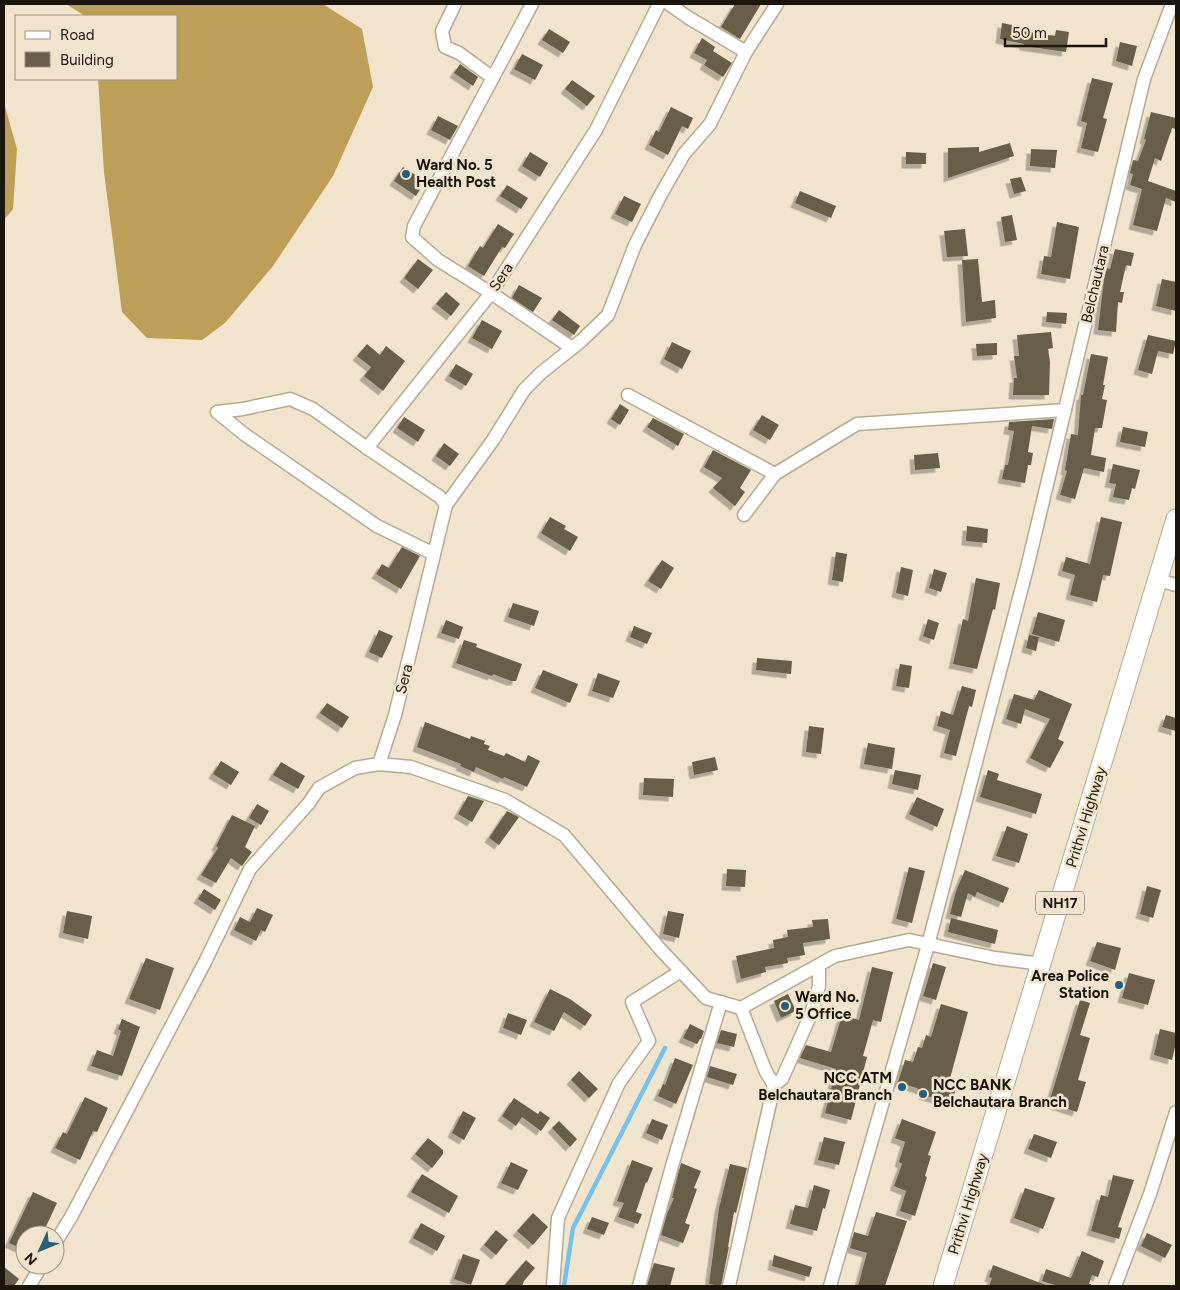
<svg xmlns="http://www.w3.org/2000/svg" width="1180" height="1290" font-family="Figtree,sans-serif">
	<defs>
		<filter id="shadow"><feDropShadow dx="-4.5" dy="4.5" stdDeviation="0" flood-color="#0004"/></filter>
	</defs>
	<rect width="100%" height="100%" fill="#f0e5cc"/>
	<g fill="#be9f58">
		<polygon points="66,4 323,4 362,29 373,87 333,176 273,266 225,323 202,340 147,338 122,312 104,172 98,79 176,79 176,16 85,16"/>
		<polygon points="4,103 17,149 13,209 4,220"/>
	</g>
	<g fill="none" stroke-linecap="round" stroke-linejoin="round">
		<polyline stroke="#75c1ec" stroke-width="4.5" points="564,1286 573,1228 665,1048"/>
	</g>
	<g fill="#685e49" filter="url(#shadow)">
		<polygon points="735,4 761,4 740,39 721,27"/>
		<polygon points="1002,23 1017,26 1016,30 1055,36 1056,30 1069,32 1066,52 1024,46 1024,44 1000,39"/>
		<polygon points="549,29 570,42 563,53 542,40"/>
		<polygon points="702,38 715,47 713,51 732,63 723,77 704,65 707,60 694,53"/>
		<polygon points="1120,42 1137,46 1132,66 1116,61"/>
		<polygon points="522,54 543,65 535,80 514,69"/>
		<polygon points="460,64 478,77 473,86 454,73"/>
		<polygon points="1092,78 1113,83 1103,118 1107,119 1098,152 1081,148 1087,123 1081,121"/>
		<polygon points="572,80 595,96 587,106 565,89"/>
		<polygon points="671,107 693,118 688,129 682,126 668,155 649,145 656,130 659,132"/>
		<polygon points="1151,112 1176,118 1176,129 1172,128 1161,161 1155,158 1148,181 1176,191 1176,202 1166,198 1157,231 1133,225 1142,189 1130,185 1133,174 1130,173 1133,160 1138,161 1146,140 1144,139"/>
		<polygon points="438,116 458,126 450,140 431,130"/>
		<polygon points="1010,143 1014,156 948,178 948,148 979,147 979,152"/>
		<polygon points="1031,149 1057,150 1055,168 1030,166"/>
		<polygon points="530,152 548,163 540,177 522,166"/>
		<polygon points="906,152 926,153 926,164 906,164"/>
		<polygon points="403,167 425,181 416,196 394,181"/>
		<polygon points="1021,177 1026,191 1014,194 1010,179"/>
		<polygon points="507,185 528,198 521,209 500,196"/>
		<polygon points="800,191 836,206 831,218 795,203"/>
		<polygon points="624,196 641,204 632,222 615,214"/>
		<polygon points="1012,215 1017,240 1005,242 1001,217"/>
		<polygon points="1057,222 1079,227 1070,279 1041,274 1044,256 1051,257"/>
		<polygon points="498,224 514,234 505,248 502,247 484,276 468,266 480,246 483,248"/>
		<polygon points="965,229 968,256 947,257 944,231"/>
		<polygon points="1115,249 1134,253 1131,266 1126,265 1120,292 1124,292 1122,303 1118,302 1116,332 1098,330 1104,279 1107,268 1110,269"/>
		<polygon points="418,259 433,270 418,289 404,278"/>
		<polygon points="978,259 982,302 995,300 996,318 966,322 962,260"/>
		<polygon points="1162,279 1176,282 1176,311 1156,306"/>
		<polygon points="519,285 542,298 533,312 512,298"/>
		<polygon points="446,292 460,304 451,316 436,304"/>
		<polygon points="559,310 580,326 574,335 552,320"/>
		<polygon points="1047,312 1067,313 1066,324 1046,322"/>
		<polygon points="482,320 502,331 492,349 472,338"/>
		<polygon points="1051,332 1053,348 1048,349 1050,362 1049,395 1013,395 1014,378 1017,378 1014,356 1019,356 1017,335"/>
		<polygon points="1148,335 1176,341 1173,354 1158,351 1152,374 1138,370"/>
		<polygon points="672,342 691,351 682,369 664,359"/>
		<polygon points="997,343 997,355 977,356 976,344"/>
		<polygon points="367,344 380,355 386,346 405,361 383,391 364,376 371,367 357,356"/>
		<polygon points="1091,354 1108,357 1103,385 1105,385 1102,399 1107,400 1102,428 1095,428 1091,455 1106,458 1104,472 1084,468 1075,499 1060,495 1067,471 1065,470 1071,434 1078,435 1081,395 1083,395"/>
		<polygon points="456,364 473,374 466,386 449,376"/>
		<polygon points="620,404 629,410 620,425 611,419"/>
		<polygon points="762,415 779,425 770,440 753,430"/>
		<polygon points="404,417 425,430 418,442 397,428"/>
		<polygon points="653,418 684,434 678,446 647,427"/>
		<polygon points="1054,419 1052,429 1032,426 1028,452 1033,453 1031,465 1028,465 1025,483 1002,479 1005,465 1008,465 1014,431 1008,430 1009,422"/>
		<polygon points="1123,427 1148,432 1145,447 1120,442"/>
		<polygon points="444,443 459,454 450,466 436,456"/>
		<polygon points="713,450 751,470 740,488 745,492 735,506 713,488 722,478 704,467"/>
		<polygon points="938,453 940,468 915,470 914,455"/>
		<polygon points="1113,464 1140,470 1135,489 1132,488 1129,500 1113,497 1116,484 1109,483"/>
		<polygon points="550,517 566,526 564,529 578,537 570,551 541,533"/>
		<polygon points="1101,517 1122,522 1110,576 1103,575 1097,602 1070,595 1075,575 1062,571 1066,557 1090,564"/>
		<polygon points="967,526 988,529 987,543 966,541"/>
		<polygon points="402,547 420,556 401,589 376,574 382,564 389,568"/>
		<polygon points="836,552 847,554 843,582 832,580"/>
		<polygon points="662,560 674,568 661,589 648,581"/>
		<polygon points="901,567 913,570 908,596 896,593"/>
		<polygon points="934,569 947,573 941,592 929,588"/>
		<polygon points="976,578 1000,583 995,610 993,609 977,669 953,664 963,619 968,621"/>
		<polygon points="513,603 539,611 534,626 508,617"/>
		<polygon points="1038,612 1065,620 1059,642 1032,634"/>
		<polygon points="928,619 939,623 934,640 923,636"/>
		<polygon points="446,620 463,627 459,639 441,633"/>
		<polygon points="634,626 652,633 647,644 630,637"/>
		<polygon points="379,630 393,636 382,658 369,652"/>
		<polygon points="1029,635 1039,637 1036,651 1026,648"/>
		<polygon points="464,640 477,644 476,647 522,664 516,681 511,681 493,674 492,676 456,663"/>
		<polygon points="757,658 792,661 791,674 756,670"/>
		<polygon points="900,664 912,666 909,688 896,686"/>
		<polygon points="543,670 578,684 570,703 535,688"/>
		<polygon points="598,673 620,681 613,698 592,691"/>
		<polygon points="962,686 976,690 972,707 969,706 956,756 944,753 950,730 937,726 941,711 953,715"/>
		<polygon points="1039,690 1072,704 1058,739 1064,742 1050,768 1030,758 1050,719 1025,709 1021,724 1006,719 1014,694 1034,700"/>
		<polygon points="327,703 349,717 342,728 320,713"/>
		<polygon points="1166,715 1176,718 1176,731 1162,727"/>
		<polygon points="425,722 470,739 471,736 485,741 484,744 490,746 488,750 504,756 506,753 525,762 528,755 540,761 527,787 504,777 503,779 476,767 474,772 460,766 461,764 417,747"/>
		<polygon points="809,726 824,728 821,754 806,752"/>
		<polygon points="868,743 895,748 892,769 864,764"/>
		<polygon points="715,757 718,770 694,775 692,762"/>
		<polygon points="221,761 239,772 231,785 213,774"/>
		<polygon points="281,762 305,776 298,789 273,775"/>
		<polygon points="895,770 921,775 918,790 892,784"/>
		<polygon points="988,770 999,774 997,780 1042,794 1036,814 980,797"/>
		<polygon points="644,778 674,779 673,797 643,795"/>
		<polygon points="468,796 484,801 472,822 458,814"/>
		<polygon points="917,797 944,809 937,827 909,814"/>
		<polygon points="257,804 269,811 261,825 249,818"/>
		<polygon points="507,811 519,817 499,845 489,838"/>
		<polygon points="232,815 255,826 245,847 252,852 242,866 231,858 216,883 201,875 218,848 216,846"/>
		<polygon points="1007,826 1028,834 1019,863 996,856"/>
		<polygon points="909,867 925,871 912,923 896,919"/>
		<polygon points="727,869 746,870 745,887 726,886"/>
		<polygon points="965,870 1009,888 1003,903 977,892 975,897 968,893 961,917 950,914 956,891"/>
		<polygon points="1147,886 1161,890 1153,918 1140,914"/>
		<polygon points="204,889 221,900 215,910 198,899"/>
		<polygon points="257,908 273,915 265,932 261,930 256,941 234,930 240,917 250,922"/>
		<polygon points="67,911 92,916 88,939 63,933"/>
		<polygon points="668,911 684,914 679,938 663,934"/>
		<polygon points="951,918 998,930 995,944 948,932"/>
		<polygon points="828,919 830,939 803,943 805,955 787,958 788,963 765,967 766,972 741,979 736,956 774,948 773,940 788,937 787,930 813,927 812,920"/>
		<polygon points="1097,942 1121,948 1115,970 1090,961"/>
		<polygon points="146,958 174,968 160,1010 129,999"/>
		<polygon points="933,963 946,967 936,1000 923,996"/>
		<polygon points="872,967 893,972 881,1022 873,1020 863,1056 867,1057 851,1120 825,1113 836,1069 800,1058 806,1045 831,1052 842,1015 859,1020"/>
		<polygon points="1129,973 1155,980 1148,1005 1122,998"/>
		<polygon points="550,989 570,999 592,1015 585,1026 564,1012 554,1031 534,1022"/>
		<polygon points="788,994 796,1011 781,1018 774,1001"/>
		<polygon points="1080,1000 1090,1003 1080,1035 1090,1038 1078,1080 1086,1082 1077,1112 1049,1103"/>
		<polygon points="941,1004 968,1012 948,1086 956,1088 952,1103 923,1095 925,1091 898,1082 905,1060 913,1062 918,1047 922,1048 926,1035 931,1037"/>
		<polygon points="508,1013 527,1020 521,1035 503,1028"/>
		<polygon points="122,1019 140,1027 122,1076 91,1066 97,1050 113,1056 121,1031 118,1029"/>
		<polygon points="690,1024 704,1031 701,1039 700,1039 697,1044 683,1038"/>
		<polygon points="1160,1029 1176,1033 1176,1043 1172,1060 1154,1055"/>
		<polygon points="721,1030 737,1034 734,1047 717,1043"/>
		<polygon points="675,1058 693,1065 676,1104 658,1096 663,1084 665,1085"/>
		<polygon points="710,1066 737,1074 733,1085 707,1077"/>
		<polygon points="579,1071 598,1089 589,1098 571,1080"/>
		<polygon points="85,1097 108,1108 97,1132 93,1131 80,1160 55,1148 63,1132 67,1134"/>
		<polygon points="514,1098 538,1114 540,1111 550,1118 541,1131 522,1117 516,1126 502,1116"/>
		<polygon points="463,1111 476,1118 464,1140 452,1133"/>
		<polygon points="652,1119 668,1125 662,1140 646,1133"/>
		<polygon points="902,1119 936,1132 928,1155 931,1156 925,1176 927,1177 915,1216 900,1211 906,1191 894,1186 902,1164 899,1162 905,1142 895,1138"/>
		<polygon points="559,1121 577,1139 570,1147 552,1128"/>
		<polygon points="1034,1134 1057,1142 1051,1158 1028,1149"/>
		<polygon points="824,1137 845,1142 839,1165 818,1160"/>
		<polygon points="428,1138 443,1150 443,1154 432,1168 415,1154"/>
		<polygon points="632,1160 653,1168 647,1183 646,1182 636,1212 642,1214 638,1224 618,1217 624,1203 617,1201"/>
		<polygon points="511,1162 528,1170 518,1190 501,1183"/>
		<polygon points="681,1163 701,1171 694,1188 697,1189 685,1223 690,1225 683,1243 661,1235 667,1214 674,1198 672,1198"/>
		<polygon points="730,1164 747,1168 736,1213 734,1212 728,1247 729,1247 721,1286 709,1284 719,1208"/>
		<polygon points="422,1174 458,1196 449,1213 411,1192"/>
		<polygon points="1113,1175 1134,1180 1118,1227 1122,1228 1119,1239 1091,1231 1101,1195 1108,1197"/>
		<polygon points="814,1185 830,1190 825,1209 823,1208 817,1231 790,1224 795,1205 808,1208"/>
		<polygon points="1025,1188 1055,1198 1043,1229 1014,1218"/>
		<polygon points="33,1192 57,1203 42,1235 25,1235 25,1250 9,1243"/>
		<polygon points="876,1212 907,1221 885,1286 858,1286 867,1253 850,1248 854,1232 868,1236"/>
		<polygon points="533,1213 548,1227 533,1245 517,1231"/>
		<polygon points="592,1217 609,1223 604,1235 587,1229"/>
		<polygon points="421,1223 445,1236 437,1251 413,1238"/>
		<polygon points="496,1230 508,1240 496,1255 484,1245"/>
		<polygon points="1147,1233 1172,1245 1165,1258 1141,1246"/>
		<polygon points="1082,1251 1104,1261 1098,1277 1092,1275 1089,1284 1091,1284 1091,1286 1058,1286 1042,1281 1046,1269 1071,1278"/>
		<polygon points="463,1254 480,1260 471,1285 454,1279"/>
		<polygon points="774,1255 812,1267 809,1277 772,1266"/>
		<polygon points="526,1260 535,1268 524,1281 522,1286 504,1286"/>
		<polygon points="654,1263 675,1268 670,1286 647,1286"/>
		<polygon points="993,1265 1046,1285 1046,1286 989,1286 992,1278 989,1277"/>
		<polygon points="4,1267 19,1279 14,1286 4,1286"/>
	</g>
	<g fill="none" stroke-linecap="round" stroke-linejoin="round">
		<g stroke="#b5aa93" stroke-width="15">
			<g id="minor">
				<polyline points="455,4 442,31 445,47 459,53 493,78"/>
				<polyline points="532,4 414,226 412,237 438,260 491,293 572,348"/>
				<polyline points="669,4 689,18 746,52"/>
				<polyline points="628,395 775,474"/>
				<polyline points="367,448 313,409 290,399 243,409 217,412 244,434 377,526 434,554"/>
				<polyline points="446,505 440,497 367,448 491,293 596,130 659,4"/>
				<polyline points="744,515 775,474 857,424 1065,410"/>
				<polyline points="1158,580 1176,585"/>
				<polyline points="379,764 395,715 446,505 493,440 524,390 541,373 581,341 608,315 635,245 660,196 684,154 710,124 746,52 777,4"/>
				<polyline points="741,1008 766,1072 774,1085"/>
				<polyline points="55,1243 71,1217 205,962 250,869 309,803 319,788 355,768 379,764 411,767 505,800 564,835 660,949 706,998 741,1008 835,956 909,940 995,958 1042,964"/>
				<polyline points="29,1286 42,1265"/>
				<polyline points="553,1286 558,1218 619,1083 649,1041 632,1002 681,971"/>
				<polyline points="639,1286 672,1166 721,1002"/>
				<polyline points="729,1286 774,1085 782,1079 811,1014 819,986 819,966"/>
				<polyline points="830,1286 928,945 1027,568 1144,79 1172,4"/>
				<polyline points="1115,1286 1150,1194 1176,1112"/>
			</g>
		</g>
		<g stroke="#b5aa93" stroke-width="21">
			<polyline id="highway" points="943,1286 1176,519"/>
		</g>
		<use href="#minor" stroke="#fff" stroke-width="12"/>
		<use href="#highway" stroke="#fff" stroke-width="19"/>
	</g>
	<g fill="#295e79" stroke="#f0e5cc" stroke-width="2">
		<circle cx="406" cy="174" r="5"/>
		<circle cx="1119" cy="985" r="5"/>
		<circle cx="785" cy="1006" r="5"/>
		<circle cx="902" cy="1087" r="5"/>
		<circle cx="923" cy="1094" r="5"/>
	</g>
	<g text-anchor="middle" stroke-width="5" stroke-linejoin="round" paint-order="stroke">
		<rect fill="#f0e5cc" stroke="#5a5447" stroke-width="1" x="1036" y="891.5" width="48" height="23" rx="4"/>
		<g font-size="14" font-weight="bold" fill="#1a160e">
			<text x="1060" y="908">NH17</text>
		</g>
		<g font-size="15" font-weight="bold" fill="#1a160e" stroke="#f0e5cc" text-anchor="start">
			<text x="416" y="170">Ward No. 5<tspan x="416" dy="17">Health Post</tspan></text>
			<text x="1109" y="981" text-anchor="end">Area Police<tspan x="1109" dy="17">Station</tspan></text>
			<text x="795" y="1002">Ward No.<tspan x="795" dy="17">5 Office</tspan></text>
			<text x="892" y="1083" text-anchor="end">NCC ATM<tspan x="892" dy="17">Belchautara Branch</tspan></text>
			<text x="933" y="1090">NCC BANK<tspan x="933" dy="17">Belchautara Branch</tspan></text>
		</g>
		<g font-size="15" fill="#1a160e" stroke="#f0e5cc">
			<text transform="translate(501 277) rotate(-57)" y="5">Sera</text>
			<text transform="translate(1095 284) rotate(-77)" y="5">Belchautara</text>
			<text transform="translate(404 679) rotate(-76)" y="5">Sera</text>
			<text transform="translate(1086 817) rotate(-73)" y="5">Prithvi Highway</text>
			<text transform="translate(968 1204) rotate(-73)" y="5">Prithvi Highway</text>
		</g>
	</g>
	<rect width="1180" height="1290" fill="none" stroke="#1a160e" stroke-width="10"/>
	<rect x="15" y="15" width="162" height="65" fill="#f0e5cc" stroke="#9a9280"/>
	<rect x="25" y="31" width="25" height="8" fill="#ffffff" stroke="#9a9280"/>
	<text x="60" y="40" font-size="15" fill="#1a160e">Road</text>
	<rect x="25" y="52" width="25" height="15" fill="#685e49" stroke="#9a9280"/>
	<text x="60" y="65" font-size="15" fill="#1a160e">Building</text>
	<g transform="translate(40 1250) rotate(226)"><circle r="24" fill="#f0e5cc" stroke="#9a9280"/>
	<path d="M0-4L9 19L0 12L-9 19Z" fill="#295e79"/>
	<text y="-8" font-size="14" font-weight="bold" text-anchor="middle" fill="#1a160e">N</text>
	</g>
	<path d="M1005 38v8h101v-8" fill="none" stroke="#1a160e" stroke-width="2.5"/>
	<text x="1012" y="38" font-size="15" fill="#1a160e" stroke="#f0e5cc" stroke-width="4" paint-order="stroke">50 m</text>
</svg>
